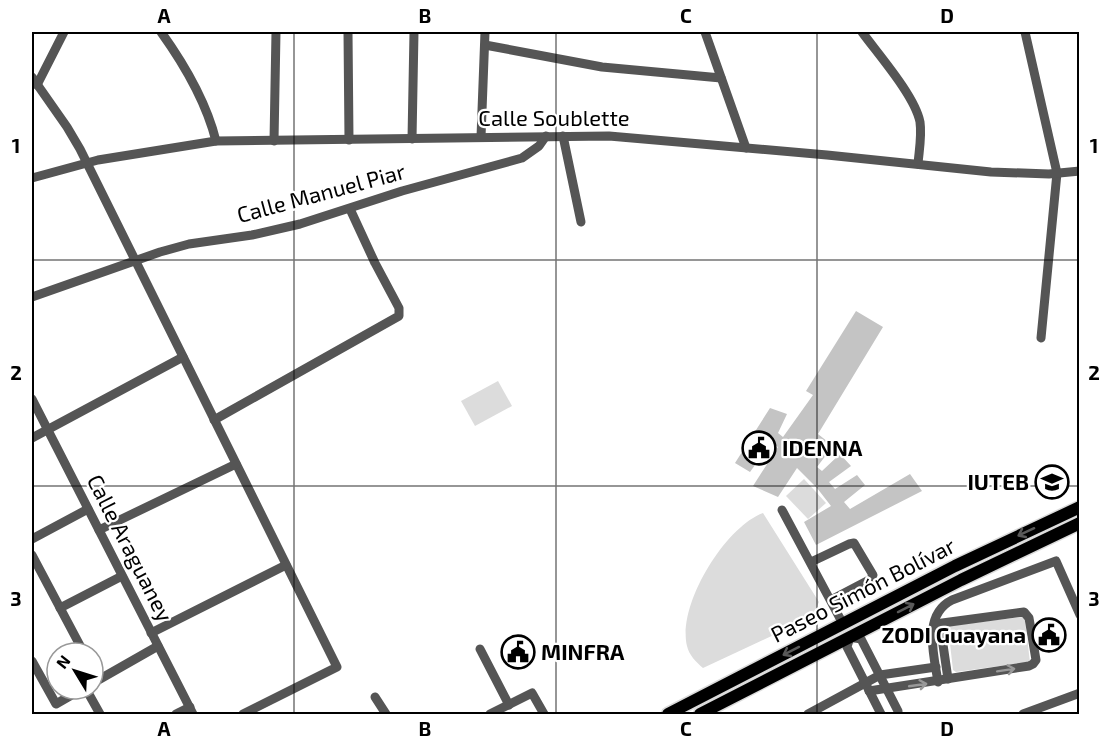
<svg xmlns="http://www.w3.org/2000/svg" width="1111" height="746" font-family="'Exo 2',sans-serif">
	<rect width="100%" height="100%" fill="#fff"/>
	<g fill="#dcdcdc">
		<polygon points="498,381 512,406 475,426 461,401"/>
		<polygon points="804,479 826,503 808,519 786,496"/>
		<path d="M763 513 819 602 812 617 703 668C696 662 689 655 687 646 677 605 725 527 763 513Z"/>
		<polygon points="1023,617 1025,621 1030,662 956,672 953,670 948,626"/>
	</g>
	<polygon fill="#c4c4c4" points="856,311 883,327 818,434 833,446 817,467 822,471 840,454 851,466 829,482 835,489 857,475 865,485 844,502 850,509 910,474 922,491 816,545 804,522 831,506 817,488 797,468 778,497 753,486 778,447 771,443 750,472 735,463 770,408 787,414 778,433 783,437 813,395 806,391"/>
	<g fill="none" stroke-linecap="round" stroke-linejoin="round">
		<g stroke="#dbdbdb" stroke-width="15">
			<g id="major">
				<polyline points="668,714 955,566 1080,507"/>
				<polyline points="700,714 961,580 1080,523"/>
			</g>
		</g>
		<g stroke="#555" stroke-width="9">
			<path d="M161 32C184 64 206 101 216 141"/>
			<polyline points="348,32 349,140"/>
			<polyline points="705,32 746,148"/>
			<path d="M862 32C878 54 915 96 920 122 922 136 919 151 918 164"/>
			<polyline points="1025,32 1057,173 1041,338"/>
			<polyline points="485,45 602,67 721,78"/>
			<polyline points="32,77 67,127 80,149 337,667 243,714"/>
			<polyline points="37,85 64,32"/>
			<polyline points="563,136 581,222"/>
			<polyline points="481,137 485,32"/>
			<polyline points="412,139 414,32"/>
			<polyline points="274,141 276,32"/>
			<polyline points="32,178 98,160 216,141 609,136 827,155 991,172 1049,174 1080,171"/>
			<polyline points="32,297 160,252 189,244 252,235 300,224 402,191 522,158 539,146 546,136"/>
			<polyline points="32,399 193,714"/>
			<polyline points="214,420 399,316 399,308 375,263 350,209"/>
			<polyline points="32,438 183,357"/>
			<polyline points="782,510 843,624"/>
			<polyline points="99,530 236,464"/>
			<polyline points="32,539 88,509"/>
			<polyline points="32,555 84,653"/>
			<polyline points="811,562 849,544 854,543 873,575 871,579 831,600"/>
			<polyline points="60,608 122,576"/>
			<polyline points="935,624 941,631 948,679"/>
			<polyline points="151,633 286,565"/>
			<polyline points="480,649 509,705"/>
			<polyline points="32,661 56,704 82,689"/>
			<path d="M938 682C934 655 922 615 952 600L1056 561 1080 615"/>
			<polyline points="93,683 158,646"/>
			<polyline points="86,689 100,714"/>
			<polyline points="869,691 1029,666 1033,664 1036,660 1029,618 1024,612 935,624"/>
			<polyline points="375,697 386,714"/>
			<polyline points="176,714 190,707"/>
			<polyline points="490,714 532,693 544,714"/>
			<polyline points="808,714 880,675 936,667"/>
			<polyline points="881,714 847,647 850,637 861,639 898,711 898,714"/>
			<polyline points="1023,714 1080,693"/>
		</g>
		<use href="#major" stroke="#000" stroke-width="12"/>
	</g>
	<defs><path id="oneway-shaft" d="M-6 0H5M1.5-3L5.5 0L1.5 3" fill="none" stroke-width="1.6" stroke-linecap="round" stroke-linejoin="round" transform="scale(1.5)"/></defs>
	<g stroke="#595959">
		<use href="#oneway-shaft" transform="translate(1026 532) rotate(155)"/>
		<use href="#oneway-shaft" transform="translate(906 608) rotate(-27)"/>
		<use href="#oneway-shaft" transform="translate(791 651) rotate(153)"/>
	</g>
	<g stroke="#999">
		<use href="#oneway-shaft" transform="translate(1006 670) rotate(-9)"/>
		<use href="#oneway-shaft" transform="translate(918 685) rotate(-8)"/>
	</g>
	<path fill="none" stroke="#000" stroke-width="1.5" stroke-opacity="0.55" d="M294 32V714M556 32V714M817 32V714M32 260H1080M32 486H1080"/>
	<defs>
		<g id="civic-ring" transform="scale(1.725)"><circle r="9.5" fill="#fff" stroke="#000" stroke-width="1.5"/><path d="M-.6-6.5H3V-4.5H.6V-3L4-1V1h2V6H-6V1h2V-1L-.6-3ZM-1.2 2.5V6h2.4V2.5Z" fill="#000"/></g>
		<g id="university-ring" transform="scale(1.725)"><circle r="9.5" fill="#fff" stroke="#000" stroke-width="1.5"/><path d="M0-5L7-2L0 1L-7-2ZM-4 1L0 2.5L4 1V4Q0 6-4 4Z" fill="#000"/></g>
	</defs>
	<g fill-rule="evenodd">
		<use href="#civic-ring" x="759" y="448"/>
		<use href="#university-ring" x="1052" y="482"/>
		<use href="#civic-ring" x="1049" y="635"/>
		<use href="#civic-ring" x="518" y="652"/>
	</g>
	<g text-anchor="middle" stroke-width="4.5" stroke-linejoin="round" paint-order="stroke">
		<g font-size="22" fill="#000" stroke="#fff">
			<text x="554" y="126">Calle Soublette</text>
			<text transform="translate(321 193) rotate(-15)" y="8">Calle Manuel Piar</text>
			<text transform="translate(130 548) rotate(63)" y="8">Calle Araguaney</text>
			<text transform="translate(863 590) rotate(-27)" y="8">Paseo Simón Bolívar</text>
		</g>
		<g font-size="22" font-weight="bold" fill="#000" stroke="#fff" text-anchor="start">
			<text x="782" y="456">IDENNA</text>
			<text x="1029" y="490" text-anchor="end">IUTEB</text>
			<text x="1026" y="643" text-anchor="end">ZODI Guayana</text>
			<text x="541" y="660">MINFRA</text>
		</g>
	</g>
	<rect width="1111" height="746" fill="none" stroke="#ffffff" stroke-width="66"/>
	<g transform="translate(75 671) rotate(308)"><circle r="28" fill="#ffffff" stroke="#999999" stroke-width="1.5"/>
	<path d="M0-4.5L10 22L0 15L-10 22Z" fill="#000000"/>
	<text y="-9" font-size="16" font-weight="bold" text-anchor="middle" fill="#000000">N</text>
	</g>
	<rect x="33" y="33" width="1045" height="680" fill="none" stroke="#000" stroke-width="2"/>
	<g font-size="20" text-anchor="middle" font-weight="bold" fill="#000">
		<text x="164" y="23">A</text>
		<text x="425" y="23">B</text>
		<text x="686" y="23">C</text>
		<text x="947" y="23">D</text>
		<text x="16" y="153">1</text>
		<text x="1094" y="153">1</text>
		<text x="16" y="380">2</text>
		<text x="1094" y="380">2</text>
		<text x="16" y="606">3</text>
		<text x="1094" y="606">3</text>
		<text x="164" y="736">A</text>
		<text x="425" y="736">B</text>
		<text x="686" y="736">C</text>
		<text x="947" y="736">D</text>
	</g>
</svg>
